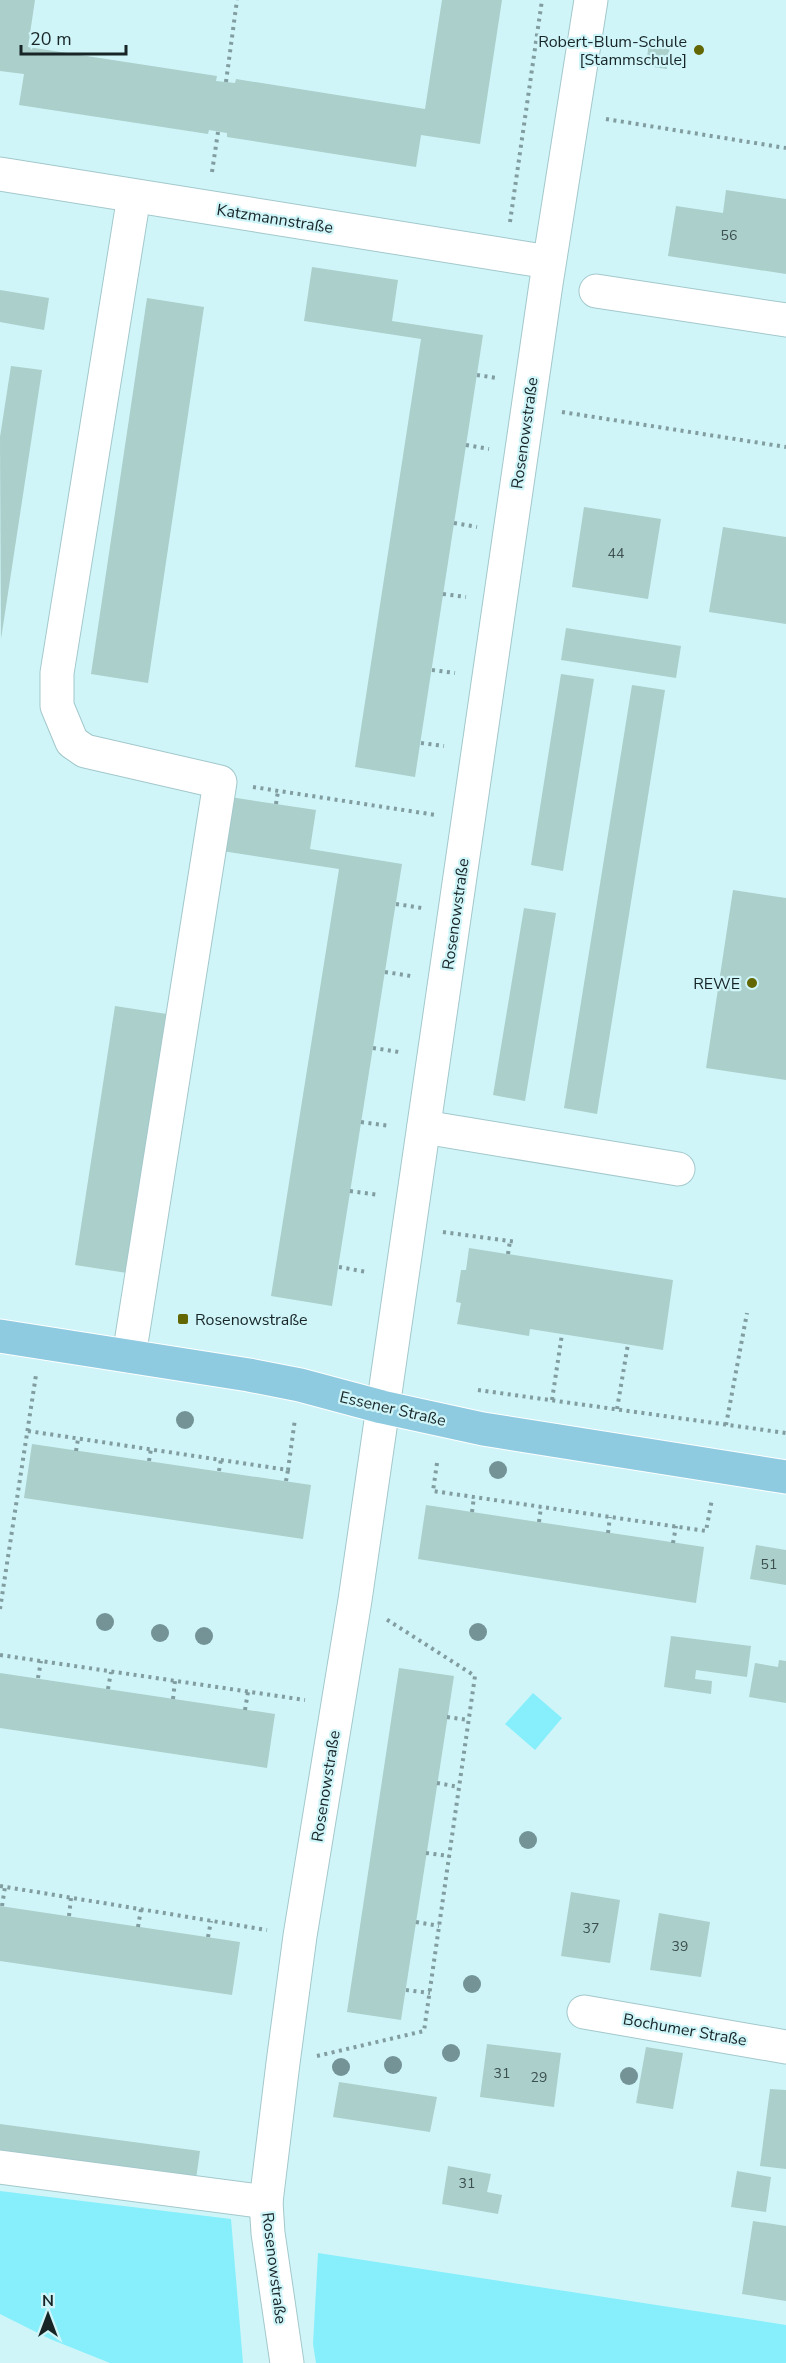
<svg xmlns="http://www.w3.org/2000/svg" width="786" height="2363" font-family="'Nunito Sans',sans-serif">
	<rect width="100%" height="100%" fill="#cff5f9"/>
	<g fill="#86effb">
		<polygon points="533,1693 562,1718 535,1750 505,1724"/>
		<polygon points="0,2191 231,2219 243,2363 110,2363 50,2339 0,2314"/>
		<polygon points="318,2253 786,2325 786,2363 316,2363 313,2344"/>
	</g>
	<g fill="#abcfca">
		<polygon points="0,0 35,0 28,47 217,76 216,81 226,82 235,83 236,79 425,109 442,0 502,0 480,144 421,135 416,167 227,137 227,133 209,130 208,134 19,105 24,74 0,71"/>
		<polygon points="649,41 670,45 667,69 646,66"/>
		<polygon points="726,190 786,199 786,274 668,256 676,206 723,213"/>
		<polygon points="312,267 398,280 392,321 483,335 415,777 355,767 421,339 304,321"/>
		<polygon points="0,290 49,298 44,330 0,322"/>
		<polygon points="147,298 204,307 148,683 91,674"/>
		<polygon points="11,366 42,370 1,639 0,437"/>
		<polygon points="584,507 661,519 648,599 572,587"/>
		<polygon points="723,527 786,537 786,624 709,612"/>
		<polygon points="566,628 681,646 676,678 561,660"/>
		<polygon points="561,674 594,679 563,871 531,865"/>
		<polygon points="632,685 665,690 597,1114 564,1108"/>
		<polygon points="230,797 316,810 310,849 402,864 332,1306 271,1296 339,869 222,851"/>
		<polygon points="733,890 786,898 786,1080 706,1068"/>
		<polygon points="524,908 556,913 525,1101 493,1095"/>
		<polygon points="115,1006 167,1014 127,1273 75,1265"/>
		<polygon points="469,1248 673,1280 663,1350 530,1329 529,1336 457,1324 461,1303 456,1302 461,1270 466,1270"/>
		<polygon points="32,1444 311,1485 303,1539 24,1498"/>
		<polygon points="426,1505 704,1547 696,1603 418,1559"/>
		<polygon points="756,1545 786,1550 786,1585 750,1579"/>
		<polygon points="671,1636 751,1646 747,1677 696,1670 695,1679 712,1681 711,1694 664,1687"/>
		<polygon points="779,1660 786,1661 786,1703 749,1697 755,1663 778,1667"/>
		<polygon points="399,1668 454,1676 401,2020 347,2012"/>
		<polygon points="0,1673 275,1714 267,1768 0,1728"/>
		<polygon points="571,1892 620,1900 610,1963 561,1956"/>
		<polygon points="0,1906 240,1942 232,1995 0,1961"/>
		<polygon points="659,1913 710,1922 701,1977 650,1970"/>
		<polygon points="487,2044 561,2053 554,2107 480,2097"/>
		<polygon points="646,2047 683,2053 673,2109 636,2103"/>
		<polygon points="339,2082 437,2097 430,2132 333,2117"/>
		<polygon points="770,2089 786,2090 786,2169 760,2166"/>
		<polygon points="0,2124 200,2151 196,2179 0,2153"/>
		<polygon points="448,2166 491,2174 487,2192 502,2195 498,2214 442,2204"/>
		<polygon points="737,2171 771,2177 766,2212 731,2207"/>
		<polygon points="753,2221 786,2226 786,2301 742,2294"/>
	</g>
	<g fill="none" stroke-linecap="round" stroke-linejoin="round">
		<g stroke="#a3c8cc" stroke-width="35">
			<g id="minor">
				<polyline points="0,174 549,262"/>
				<polyline points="596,291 786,320"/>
				<polyline points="424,1127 678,1169"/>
				<polyline points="129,1356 220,782 85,751 72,742 57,706 57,673 134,196"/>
				<polyline points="584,2012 786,2047"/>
				<polyline points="0,2167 266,2202"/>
				<polyline points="287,2363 268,2233 266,2202 283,2063 300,1936 355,1600 546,284 591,0"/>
			</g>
		</g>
		<g stroke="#fff" stroke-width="35">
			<polyline id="major" points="0,1336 249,1375 300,1385 382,1407 483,1429 786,1477"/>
		</g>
		<g stroke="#819da0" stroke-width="4" stroke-dasharray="3 4.5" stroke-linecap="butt">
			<polyline points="226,82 237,0"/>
			<polyline points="606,119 786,148"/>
			<polyline points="212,172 218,132"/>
			<polyline points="510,222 542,0"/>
			<polyline points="477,375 497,378"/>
			<polyline points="562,412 786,447"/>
			<polyline points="466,445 489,449"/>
			<polyline points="454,523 477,527"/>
			<polyline points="443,594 466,597"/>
			<polyline points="432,670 455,673"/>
			<polyline points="421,743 444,746"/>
			<polyline points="253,787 436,815"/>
			<polyline points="276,804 278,791"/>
			<polyline points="396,904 422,908"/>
			<polyline points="385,972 411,976"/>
			<polyline points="373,1048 399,1052"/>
			<polyline points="361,1122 390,1126"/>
			<polyline points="350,1191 379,1195"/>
			<polyline points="443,1232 517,1242"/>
			<polyline points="508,1254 510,1241"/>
			<polyline points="339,1267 367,1272"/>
			<polyline points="478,1390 786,1433"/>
			<polyline points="552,1400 562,1334"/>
			<polyline points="617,1409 628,1344"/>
			<polyline points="726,1425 747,1313"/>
			<polyline points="28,1431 288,1470 295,1419"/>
			<polyline points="76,1451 78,1439"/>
			<polyline points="149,1461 151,1449"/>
			<polyline points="437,1463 433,1491 706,1531 712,1499"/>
			<polyline points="219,1471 221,1459"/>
			<polyline points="286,1481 288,1470"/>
			<polyline points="472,1512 474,1497"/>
			<polyline points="539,1522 541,1507"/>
			<polyline points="608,1533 610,1517"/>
			<polyline points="673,1543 676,1526"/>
			<polyline points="0,1609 36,1375"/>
			<polyline points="0,1655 305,1700"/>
			<polyline points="38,1678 41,1661"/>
			<polyline points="108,1689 111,1672"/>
			<polyline points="173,1699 175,1681"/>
			<polyline points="245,1710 248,1692"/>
			<polyline points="447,1717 469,1720"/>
			<polyline points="437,1783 459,1787"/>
			<polyline points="426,1853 449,1856"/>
			<polyline points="0,1886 267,1930"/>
			<polyline points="2,1906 5,1887"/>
			<polyline points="69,1916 71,1898"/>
			<polyline points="416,1922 439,1926"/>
			<polyline points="138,1927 141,1909"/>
			<polyline points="208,1937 211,1921"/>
			<polyline points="406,1990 430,1993"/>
			<polyline points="317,2056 424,2031 475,1676 386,1619"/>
		</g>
		<use href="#minor" stroke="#fff" stroke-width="33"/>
		<use href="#major" stroke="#8fcbe0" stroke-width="33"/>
	</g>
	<g fill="#739396">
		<circle cx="185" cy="1420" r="9"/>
		<circle cx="498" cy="1470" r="9"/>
		<circle cx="105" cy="1622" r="9"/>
		<circle cx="478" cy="1632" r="9"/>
		<circle cx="160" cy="1633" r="9"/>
		<circle cx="204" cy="1636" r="9"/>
		<circle cx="528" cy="1840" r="9"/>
		<circle cx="472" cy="1984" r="9"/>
		<circle cx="451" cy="2053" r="9"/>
		<circle cx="393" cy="2065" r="9"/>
		<circle cx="341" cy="2067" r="9"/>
		<circle cx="629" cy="2076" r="9"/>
	</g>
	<g fill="#626704" stroke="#cff5f9" stroke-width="2">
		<circle cx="699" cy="50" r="6"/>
		<circle cx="752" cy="983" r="6"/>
		<rect x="177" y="1313" width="12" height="12" rx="3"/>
	</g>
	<g text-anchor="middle" stroke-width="4.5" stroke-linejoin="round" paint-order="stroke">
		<g font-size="14" fill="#3c5050">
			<text x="729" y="240">56</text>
			<text x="616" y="558">44</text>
			<text x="769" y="1569">51</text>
			<text x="591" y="1933">37</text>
			<text x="680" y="1951">39</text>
			<text x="502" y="2078">31</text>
			<text x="539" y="2082">29</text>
			<text x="467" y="2188">31</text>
		</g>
		<g font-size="16" fill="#172527" stroke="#cff5f9" text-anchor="end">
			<text x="687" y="47">Robert-Blum-Schule<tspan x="687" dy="18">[Stammschule]</tspan></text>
			<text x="740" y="989">REWE</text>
			<text x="195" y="1325" text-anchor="start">Rosenowstraße</text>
		</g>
		<g font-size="16" fill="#172527" stroke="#cff5f9">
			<text transform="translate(275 218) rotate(9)" y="6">Katzmannstraße</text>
			<text transform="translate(524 433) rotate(-82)" y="6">Rosenowstraße</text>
			<text transform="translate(455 914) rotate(-82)" y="6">Rosenowstraße</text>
			<text transform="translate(393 1408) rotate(13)" y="6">Essener Straße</text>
			<text transform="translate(325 1786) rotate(-81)" y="6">Rosenowstraße</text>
			<text transform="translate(685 2029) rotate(10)" y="6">Bochumer Straße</text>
			<text transform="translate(275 2268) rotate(83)" y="6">Rosenowstraße</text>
		</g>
	</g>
	<g transform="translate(48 2315)" stroke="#cff5f9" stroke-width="4.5" paint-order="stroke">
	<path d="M0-4.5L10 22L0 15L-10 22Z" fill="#172527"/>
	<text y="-9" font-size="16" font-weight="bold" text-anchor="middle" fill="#172527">N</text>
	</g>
	<path d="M21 45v9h105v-9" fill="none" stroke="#172527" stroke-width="3"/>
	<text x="30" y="45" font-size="18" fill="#172527" stroke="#cff5f9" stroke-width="4.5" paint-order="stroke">20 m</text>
</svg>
